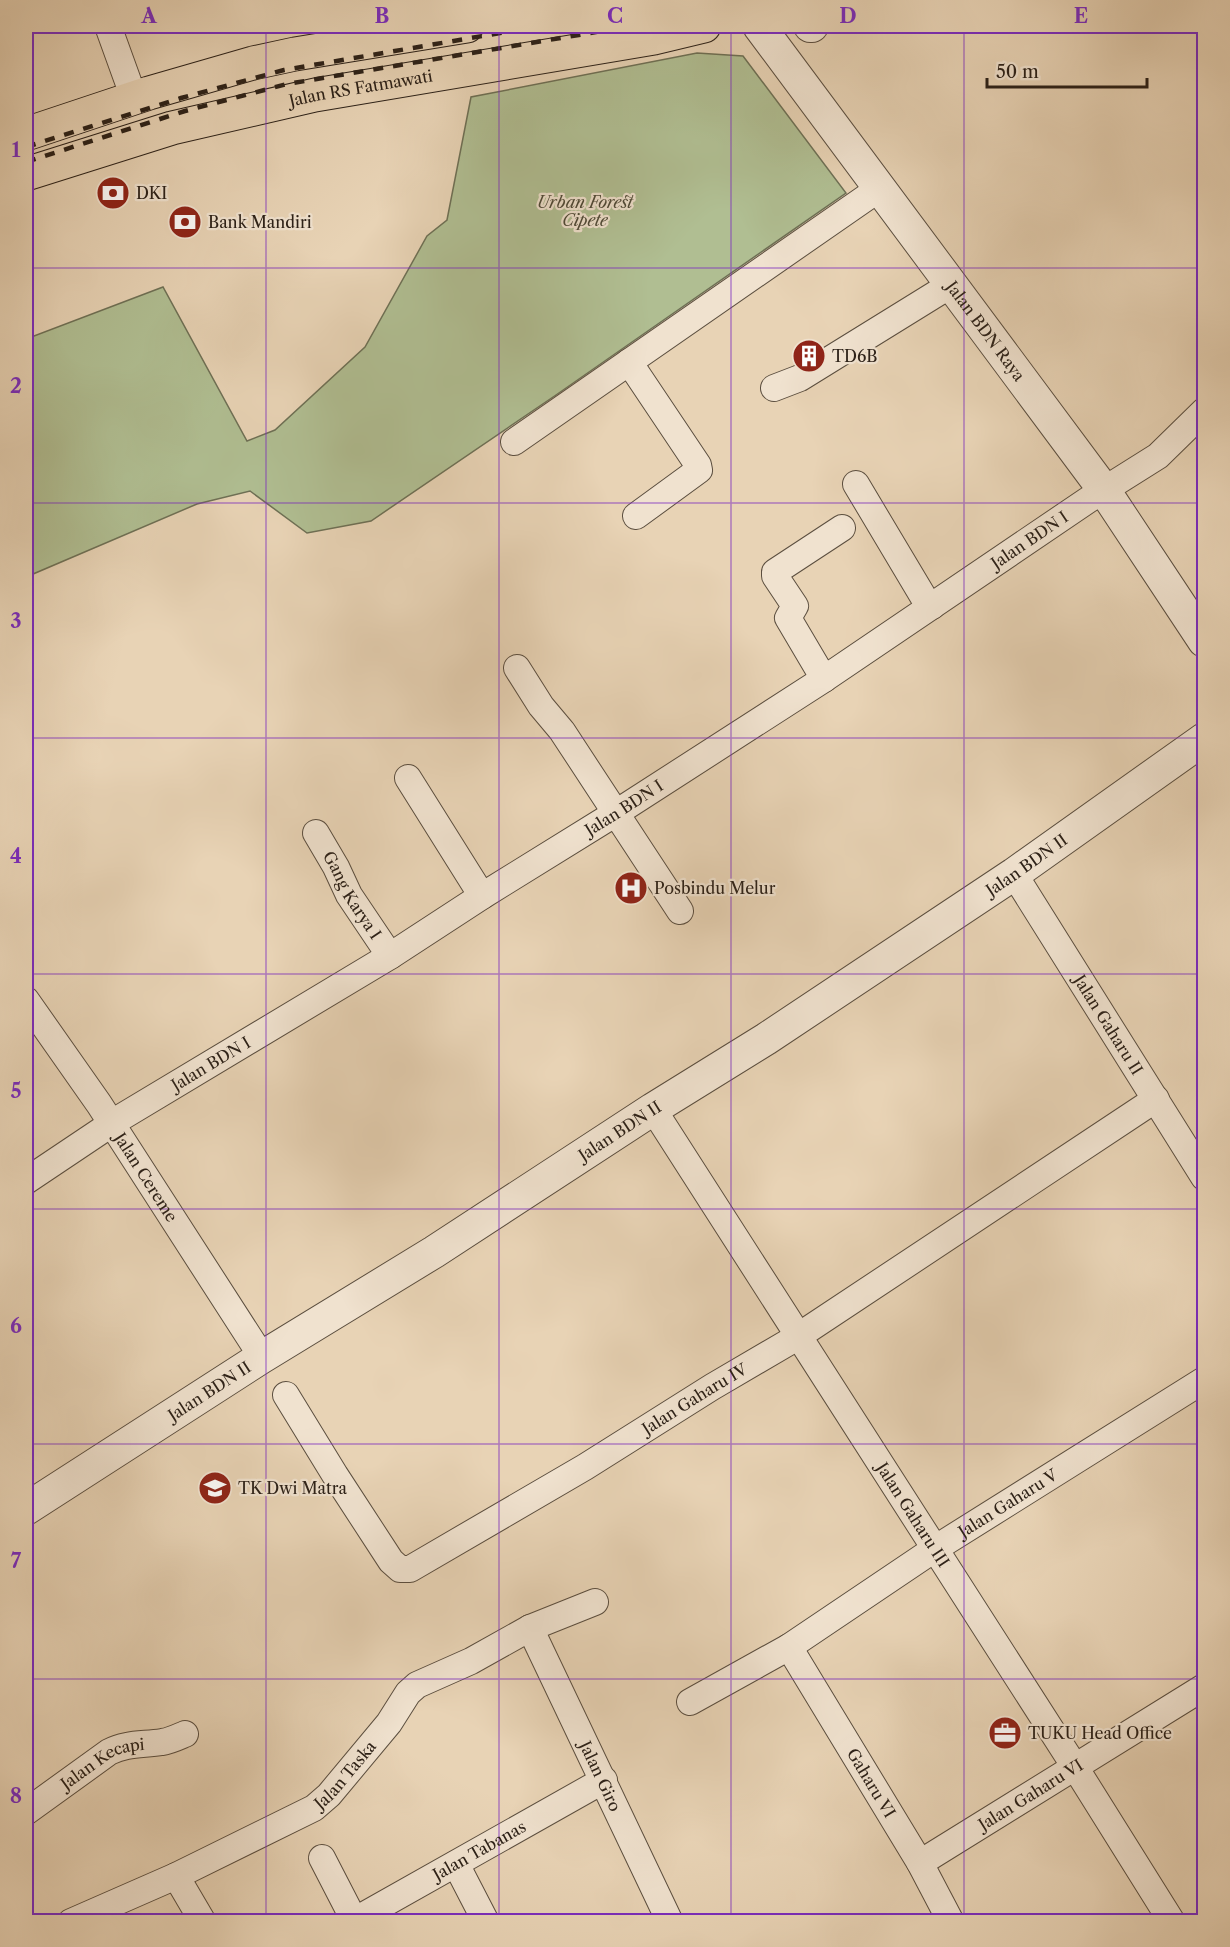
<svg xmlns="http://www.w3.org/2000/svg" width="1230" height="1947" font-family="'Libre Caslon Text',serif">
	<rect width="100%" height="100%" fill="#e8d3b5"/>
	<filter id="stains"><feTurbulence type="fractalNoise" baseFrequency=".00333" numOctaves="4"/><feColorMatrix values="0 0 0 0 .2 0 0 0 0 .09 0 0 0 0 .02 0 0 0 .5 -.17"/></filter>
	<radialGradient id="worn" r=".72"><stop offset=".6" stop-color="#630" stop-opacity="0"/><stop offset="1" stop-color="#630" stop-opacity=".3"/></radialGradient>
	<polygon fill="#b0be92" stroke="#6e7055" stroke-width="1.5" points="697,53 743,56 846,193 556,395 371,521 307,533 250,491 197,504 26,577 26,339 163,287 247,441 275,430 365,347 427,236 447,220 471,97"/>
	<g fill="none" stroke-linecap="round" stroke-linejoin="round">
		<g stroke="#5b4e3f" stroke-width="28">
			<g id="minor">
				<polyline points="108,26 134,98"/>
				<polyline points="629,362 698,465 699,470 636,516"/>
				<polyline points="774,388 800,378 952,284"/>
				<polyline points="514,442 880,188"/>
				<polyline points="856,484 924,598 932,606"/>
				<polyline points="517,668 541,706 562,731 680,911"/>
				<polyline points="824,679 788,618 795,606 775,576 775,572 842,528"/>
				<polyline points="408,778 482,896"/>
				<path id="s1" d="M316 833 336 867 349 895 390 956"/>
				<path id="s2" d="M1014 874 1204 1177"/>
				<path id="s3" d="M26 1000 99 1104 262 1357"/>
				<path id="s4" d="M653 1109 1075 1767 1172 1922"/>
				<path id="s5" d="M26 1181 120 1118 390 956 482 896 616 813 824 679 1088 500 1158 456 1204 411"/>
				<path id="s6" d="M286 1395 335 1475 391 1561 400 1569H410L585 1467 712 1387 794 1339 1156 1099"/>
				<path id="s7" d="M530 1628 670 1922"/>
				<path id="s8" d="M789 1647 920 1863 951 1922"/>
				<path id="s9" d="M690 1702 789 1647 936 1548 1204 1380"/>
				<path id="s10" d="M26 1812 109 1752C126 1743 143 1745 162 1742 170 1741 178 1737 185 1734"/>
				<polyline points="322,1858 354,1920"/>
				<path id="s11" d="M920 1863 1204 1687"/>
				<polyline points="456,1864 486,1922"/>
				<polyline points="176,1876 203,1922"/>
				<path id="s12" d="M71 1922 176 1876 314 1808 329 1795 389 1723 408 1693 417 1685 471 1661 530 1628 595 1602"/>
				<path id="s13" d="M352 1922 604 1780"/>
			</g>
		</g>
		<g stroke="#5b4e3f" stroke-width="34">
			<g id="tertiary">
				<path id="s14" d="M759 26 1104 490 1204 641"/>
				<polyline points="810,26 812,26"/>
				<path id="s15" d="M26 1509 262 1357 434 1252 653 1109 766 1039 1014 874 1204 739"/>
			</g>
		</g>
		<g stroke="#2c2118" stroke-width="35">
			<g id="primary">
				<polyline points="26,134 149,93 253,63 295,54 467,26"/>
				<path id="s16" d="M26 174 172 128 315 95 654 38 704 26"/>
			</g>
		</g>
		<use href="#minor" stroke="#f0e2cf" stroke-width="26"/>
		<use href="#tertiary" stroke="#f0e2cf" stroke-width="32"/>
		<use href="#primary" stroke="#e8d3b5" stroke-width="33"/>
		<g stroke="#2c2118" stroke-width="4.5" stroke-dasharray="10 10" stroke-linecap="butt">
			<polyline points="26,147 181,98 284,70 541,26"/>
			<polyline points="26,162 185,111 287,84 632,26"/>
		</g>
	</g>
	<path fill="none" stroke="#7b2cbf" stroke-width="1.5" stroke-opacity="0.55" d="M266 26V1922M499 26V1922M731 26V1922M964 26V1922M26 268H1204M26 503H1204M26 738H1204M26 974H1204M26 1209H1204M26 1444H1204M26 1679H1204"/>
	<defs>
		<g id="bank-disc" transform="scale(1.725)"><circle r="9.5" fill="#8f2418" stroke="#f0e2cf"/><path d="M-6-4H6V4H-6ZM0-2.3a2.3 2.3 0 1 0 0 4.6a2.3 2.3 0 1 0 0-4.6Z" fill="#fff"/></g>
		<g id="building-disc" transform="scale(1.725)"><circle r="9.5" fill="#8f2418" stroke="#f0e2cf"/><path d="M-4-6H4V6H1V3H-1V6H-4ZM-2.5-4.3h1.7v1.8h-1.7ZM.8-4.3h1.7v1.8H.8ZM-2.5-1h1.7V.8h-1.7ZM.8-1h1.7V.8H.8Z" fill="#fff"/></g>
		<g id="hospital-disc" transform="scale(1.725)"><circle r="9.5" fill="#8f2418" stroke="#f0e2cf"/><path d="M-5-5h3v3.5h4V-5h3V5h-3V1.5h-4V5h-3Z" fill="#fff"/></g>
		<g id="school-disc" transform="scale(1.725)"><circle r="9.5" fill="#8f2418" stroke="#f0e2cf"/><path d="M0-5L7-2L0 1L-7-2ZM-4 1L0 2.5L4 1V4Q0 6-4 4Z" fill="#fff"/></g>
		<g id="office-disc" transform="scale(1.725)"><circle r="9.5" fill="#8f2418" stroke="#f0e2cf"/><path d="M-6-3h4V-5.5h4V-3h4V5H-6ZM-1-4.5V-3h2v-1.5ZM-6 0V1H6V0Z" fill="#fff"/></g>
	</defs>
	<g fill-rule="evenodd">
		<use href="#bank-disc" x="113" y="193"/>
		<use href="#bank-disc" x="185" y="222"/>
		<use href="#building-disc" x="809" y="356"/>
		<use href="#hospital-disc" x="631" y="888"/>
		<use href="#school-disc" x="215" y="1488"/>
		<use href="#office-disc" x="1005" y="1733"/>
	</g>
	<g text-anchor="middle" stroke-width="4.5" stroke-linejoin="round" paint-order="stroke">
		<g font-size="16" fill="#2c2118" stroke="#f0e2cf">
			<text dy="6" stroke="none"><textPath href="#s16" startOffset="346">Jalan RS Fatmawati</textPath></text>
			<text dy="6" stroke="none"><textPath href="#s14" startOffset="380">Jalan BDN Raya</textPath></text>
			<text dy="6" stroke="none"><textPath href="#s5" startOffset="1191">Jalan BDN I</textPath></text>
			<text dy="6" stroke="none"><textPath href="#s5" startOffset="705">Jalan BDN I</textPath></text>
			<text dy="6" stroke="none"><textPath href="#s15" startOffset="1190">Jalan BDN II</textPath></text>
			<text dy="6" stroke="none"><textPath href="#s1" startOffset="72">Gang Karya I</textPath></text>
			<text dy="6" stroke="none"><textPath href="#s2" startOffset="178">Jalan Gaharu II</textPath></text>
			<text dy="6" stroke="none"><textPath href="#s5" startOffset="219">Jalan BDN I</textPath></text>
			<text dy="6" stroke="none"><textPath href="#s15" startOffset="704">Jalan BDN II</textPath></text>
			<text dy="6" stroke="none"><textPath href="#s3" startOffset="214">Jalan Cereme</textPath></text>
			<text dy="6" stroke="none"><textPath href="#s15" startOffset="218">Jalan BDN II</textPath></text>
			<text dy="6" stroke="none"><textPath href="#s6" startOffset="550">Jalan Gaharu IV</textPath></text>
			<text dy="6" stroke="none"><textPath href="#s9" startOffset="375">Jalan Gaharu V</textPath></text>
			<text dy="6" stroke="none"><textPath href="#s4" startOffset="482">Jalan Gaharu III</textPath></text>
			<text dy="6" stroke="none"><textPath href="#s10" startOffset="92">Jalan Kecapi</textPath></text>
			<text dy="6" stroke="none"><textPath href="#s12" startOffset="314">Jalan Taska</textPath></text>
			<text dy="6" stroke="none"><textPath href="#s7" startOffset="164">Jalan Giro</textPath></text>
			<text dy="6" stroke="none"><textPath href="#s8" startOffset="159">Gaharu VI</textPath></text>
			<text dy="6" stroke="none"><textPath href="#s11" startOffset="130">Jalan Gaharu VI</textPath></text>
			<text dy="6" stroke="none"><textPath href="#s13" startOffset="146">Jalan Tabanas</textPath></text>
		</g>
		<g font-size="16" fill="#2c2118" stroke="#f0e2cf" text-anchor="start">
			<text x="136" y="199">DKI</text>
			<text x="208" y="228">Bank Mandiri</text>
			<text x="832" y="362">TD6B</text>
			<text x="654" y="894">Posbindu Melur</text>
			<text x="238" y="1494">TK Dwi Matra</text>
			<text x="1028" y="1739">TUKU Head Office</text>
		</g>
		<g font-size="16" font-style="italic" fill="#4d4836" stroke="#f0e2cf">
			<text x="585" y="208">Urban Forest<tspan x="585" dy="18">Cipete</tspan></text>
		</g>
	</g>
	<rect width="1230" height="1947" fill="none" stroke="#e8d3b5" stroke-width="66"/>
	<path d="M987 78v9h160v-9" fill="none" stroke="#2c2118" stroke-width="3"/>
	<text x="996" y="78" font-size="18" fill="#2c2118" stroke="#f0e2cf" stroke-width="4.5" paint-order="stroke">50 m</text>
	<rect x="33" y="33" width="1164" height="1881" fill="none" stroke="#7b2cbf" stroke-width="2"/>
	<g font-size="20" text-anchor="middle" font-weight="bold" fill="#7b2cbf">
		<text x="149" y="23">A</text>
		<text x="382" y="23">B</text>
		<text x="615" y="23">C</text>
		<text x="848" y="23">D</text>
		<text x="1081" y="23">E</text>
		<text x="16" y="157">1</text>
		<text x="16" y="393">2</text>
		<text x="16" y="628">3</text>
		<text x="16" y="863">4</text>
		<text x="16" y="1098">5</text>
		<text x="16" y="1333">6</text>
		<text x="16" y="1568">7</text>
		<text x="16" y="1803">8</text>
	</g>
	<rect width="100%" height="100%" filter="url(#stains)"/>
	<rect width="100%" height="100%" fill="url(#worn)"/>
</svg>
